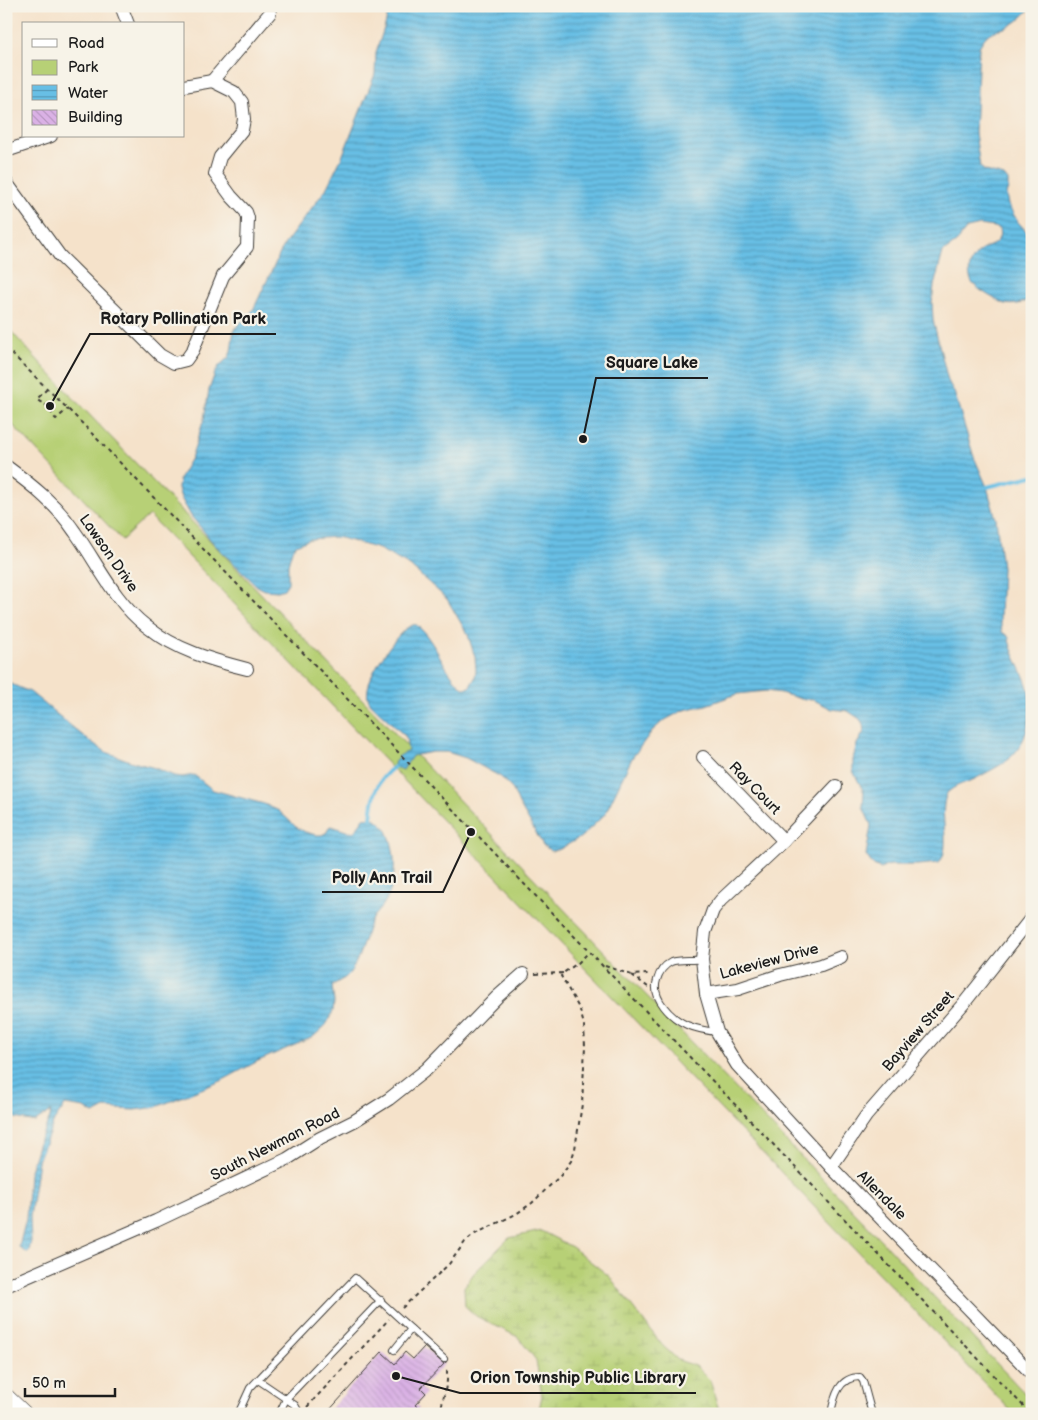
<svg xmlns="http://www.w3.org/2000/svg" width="1038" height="1420" font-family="'Balsamiq Sans',sans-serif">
	<defs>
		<pattern id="wetland-marsh" width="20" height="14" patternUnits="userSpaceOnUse" patternTransform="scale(1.25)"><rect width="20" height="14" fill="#b7d076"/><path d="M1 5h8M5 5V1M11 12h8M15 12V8" fill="none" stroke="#9db266"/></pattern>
		<pattern id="water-rules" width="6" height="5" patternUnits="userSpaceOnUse" patternTransform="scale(1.25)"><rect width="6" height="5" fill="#68bfe5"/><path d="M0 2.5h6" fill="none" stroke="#559ab9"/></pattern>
		<pattern id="building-back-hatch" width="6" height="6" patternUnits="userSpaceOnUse" patternTransform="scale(1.25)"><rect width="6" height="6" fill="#dab1e5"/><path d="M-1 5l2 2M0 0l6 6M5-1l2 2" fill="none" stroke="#ba98c4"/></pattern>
	</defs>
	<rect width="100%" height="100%" fill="#f7f3e8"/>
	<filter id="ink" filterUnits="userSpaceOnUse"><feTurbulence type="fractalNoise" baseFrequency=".02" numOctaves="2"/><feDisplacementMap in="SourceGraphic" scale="10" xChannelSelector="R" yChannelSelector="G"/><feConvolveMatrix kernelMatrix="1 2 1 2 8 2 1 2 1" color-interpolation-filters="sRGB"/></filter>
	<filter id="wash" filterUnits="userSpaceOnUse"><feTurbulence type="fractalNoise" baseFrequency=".0096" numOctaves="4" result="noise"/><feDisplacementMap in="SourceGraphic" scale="20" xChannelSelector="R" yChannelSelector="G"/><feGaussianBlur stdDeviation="1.12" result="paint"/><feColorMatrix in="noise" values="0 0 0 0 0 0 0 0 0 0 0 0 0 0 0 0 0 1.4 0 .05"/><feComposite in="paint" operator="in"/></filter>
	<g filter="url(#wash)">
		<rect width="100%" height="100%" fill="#f5e2ca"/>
		<polygon fill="url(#wetland-marsh)" stroke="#6a7649" points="541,1231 572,1247 609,1276 662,1345 678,1360 696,1366 710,1380 720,1414 538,1414 542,1396 536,1360 518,1337 476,1316 465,1306 464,1287 474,1273 509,1238"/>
		<path fill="#b7d076" stroke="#6a7649" d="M6 326 57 381 879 1238 1032 1401V1414H1014C725 1114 437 815 149 515L122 540 6 418Z"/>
		<g fill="url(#water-rules)" stroke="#426e80">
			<path d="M388 6H1032C1026 13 1019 21 1011 25 993 34 990 27 979 47L975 133 980 167 985 171 1004 176 1008 181V189L1006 194 1008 205 1018 222 1032 238V298C1024 303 1012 307 1003 303 996 300 977 289 973 284 965 272 971 258 982 250 987 246 994 246 998 240 1000 236 1000 233 999 229L995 227 980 225 967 228 956 243 943 252 934 286 932 302 933 320 948 381 954 392 974 457 987 487 996 519 1002 568 1000 618 1002 632 1009 637C1008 647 1025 674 1028 688 1033 710 1029 740 1011 757 1003 765 985 773 975 779 965 783 955 785 947 793 937 815 953 846 939 863L917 865H891L886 866 881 869 872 864 866 855 871 825 863 807 864 792 853 771V759L857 744 864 732 863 724 860 719 848 711 832 709 814 700 801 699 781 693 766 691 737 694 706 705 684 710 663 721 652 731 632 758 605 814 581 837 560 849 551 851 543 845 519 804 513 790 501 777 466 758 447 752H432L412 756 403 770 394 767C393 758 401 755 408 751L406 737 371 704C366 697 367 690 370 681 373 669 400 627 413 625 416 624 417 625 420 628 437 645 444 671 463 688H469L475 678 476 669 475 657 468 635 447 599 410 566 379 549 341 538 334 537 310 539 296 545 292 550 288 564V583L284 589 278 591 265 590 257 586 214 544 191 516 181 498 178 488 179 479 191 458 204 419 209 390 215 373 219 366 229 357 231 351 234 330 253 310 284 245 326 189 342 157 375 74 376 52 386 22Z"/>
			<path d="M6 682 30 692 87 739 106 752 133 762 155 768 174 776 182 777 194 775 213 790 264 804 279 811 296 827 305 832 316 835H322L327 832 329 827 331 826 349 832H354L364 818C373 816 381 821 386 829 397 849 397 881 386 900 382 909 374 913 370 922 365 937 358 964 348 975 344 980 337 981 332 986L334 1002 333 1011 326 1025 313 1037 258 1061 221 1081 156 1107 134 1110 105 1108 94 1114 85 1108 65 1105 54 1121 38 1161 30 1217 31 1241 29 1251 26 1253 19 1247 26 1219 29 1174 40 1139 50 1118 51 1111 35 1122 6 1116Z"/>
		</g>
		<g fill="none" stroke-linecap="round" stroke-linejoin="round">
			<g stroke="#68bfe5" stroke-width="4">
				<polyline points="987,487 1032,476"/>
				<path d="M371 818C373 797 376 780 394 767"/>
			</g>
		</g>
		<g id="blocks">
			<polygon fill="url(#building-back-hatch)" points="424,1347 444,1364 421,1388 426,1393 415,1405 419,1408 415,1414 326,1414 382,1352 395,1364 405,1352 413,1359"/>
		</g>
	</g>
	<g filter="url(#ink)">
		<use href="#blocks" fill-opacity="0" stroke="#3d3a36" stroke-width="1"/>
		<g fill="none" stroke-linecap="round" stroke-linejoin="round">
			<g stroke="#3d3a36" stroke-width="8">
				<g id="lane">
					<path d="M702 959C692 961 679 959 671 962 663 966 659 973 657 980 651 998 671 1018 687 1025 697 1029 707 1031 717 1032"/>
					<polyline points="394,1350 411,1329"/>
					<polyline points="258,1380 295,1405 300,1414"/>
					<polyline points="238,1414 250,1388 355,1278 444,1359"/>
					<polyline points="279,1414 286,1399 381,1300"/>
					<path d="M831 1414C834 1396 839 1377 860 1377L863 1381 872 1414"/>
				</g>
			</g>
			<g stroke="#3d3a36" stroke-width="14">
				<g id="street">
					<polyline points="121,6 128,24"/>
					<polyline points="212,81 270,13"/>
					<polyline points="6,151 51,136"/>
					<polyline points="6,182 60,256 160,355 174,363 186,360 193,350 223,276 247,247 248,218 246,212 231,196 215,174 220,157 242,130 244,119 242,102 234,92 212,81 184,86"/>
					<path d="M6 466C32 485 57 505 75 532 98 564 114 601 146 626 176 650 211 660 247 669"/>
					<polyline points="703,757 784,841"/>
					<polyline points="836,786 784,841 721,900 713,910 705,932 702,959 706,994 717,1032 737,1065 831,1167 1032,1374"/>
					<polyline points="706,994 738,989 780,975 821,965 841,957"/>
					<polyline points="831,1167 866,1116 965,1002 1032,917"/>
					<polyline points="6,1286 156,1221 287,1159 320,1138 354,1121 389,1099 427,1069 497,997 523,974"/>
				</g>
			</g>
			<g stroke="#3d3a36" stroke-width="19">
				<polyline id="secondary" points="6,1398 23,1414"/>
			</g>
			<g stroke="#3d3a36" stroke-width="2" stroke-dasharray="4 4" stroke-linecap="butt">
				<polyline points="6,348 78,419 289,638 1031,1414"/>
				<path d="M47 389 37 399C40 403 44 403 47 406 51 409 52 416 56 419L68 409"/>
				<polyline points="605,966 632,975 649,974"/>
				<polyline points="535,974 563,973"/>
				<polyline points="632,975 648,987"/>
				<polyline points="402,1308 449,1264 465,1242 475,1234 516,1214 532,1203 561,1175 571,1161 575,1149 582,1104 585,1047 584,1025 580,1010 561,976 563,973 578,963 589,952"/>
				<polyline points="307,1407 389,1319"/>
				<polyline points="440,1414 447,1381 447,1367"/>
			</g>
			<use href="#lane" stroke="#fff" stroke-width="6"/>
			<use href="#street" stroke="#fff" stroke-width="12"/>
			<use href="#secondary" stroke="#fff" stroke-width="18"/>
		</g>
	</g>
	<g text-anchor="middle" stroke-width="4.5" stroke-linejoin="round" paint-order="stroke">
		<g font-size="15" fill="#1c1c1c" stroke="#f7f3e8">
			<text transform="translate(109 553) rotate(55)" y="5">Lawson Drive</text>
			<text transform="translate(755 788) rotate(46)" y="5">Ray Court</text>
			<text transform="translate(769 961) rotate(-15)" y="5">Lakeview Drive</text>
			<text transform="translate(918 1031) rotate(-49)" y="5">Bayview Street</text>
			<text transform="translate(275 1144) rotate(-27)" y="5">South Newman Road</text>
			<text transform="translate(882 1195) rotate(45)" y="5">Allendale</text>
		</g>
	</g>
	<path fill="none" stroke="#1c1c1c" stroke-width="2" d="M50 406L90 334H276M583 439L596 378H708M471 832L443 892H322M396 1376L460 1393H696"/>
	<g fill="#1c1c1c" stroke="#f7f3e8" stroke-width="2">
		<circle cx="50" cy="406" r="5"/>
		<circle cx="583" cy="439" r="5"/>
		<circle cx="471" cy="832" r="5"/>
		<circle cx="396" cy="1376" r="5"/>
	</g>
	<g font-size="16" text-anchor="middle" font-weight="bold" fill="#1c1c1c" stroke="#f7f3e8" stroke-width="4.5" stroke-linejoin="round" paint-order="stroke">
		<text x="183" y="324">Rotary Pollination Park</text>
		<text x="652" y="368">Square Lake</text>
		<text x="382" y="883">Polly Ann Trail</text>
		<text x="578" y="1383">Orion Township Public Library</text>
	</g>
	<rect width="1038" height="1420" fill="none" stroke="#f7f3e8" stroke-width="25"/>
	<rect x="22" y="22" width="162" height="115" fill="#f7f3e8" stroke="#9f9d96"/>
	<rect x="32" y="39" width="25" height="8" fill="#ffffff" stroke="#9f9d96"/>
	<text x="68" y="48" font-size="15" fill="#1c1c1c">Road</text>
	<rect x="32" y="60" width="25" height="15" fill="#b7d076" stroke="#9f9d96"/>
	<text x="68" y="72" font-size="15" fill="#1c1c1c">Park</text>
	<rect x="32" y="85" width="25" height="15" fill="url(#water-rules)" stroke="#9f9d96"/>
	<text x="68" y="98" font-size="15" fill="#1c1c1c">Water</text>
	<rect x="32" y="110" width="25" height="15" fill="url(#building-back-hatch)" stroke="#9f9d96"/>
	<text x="68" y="122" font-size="15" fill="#1c1c1c">Building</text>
	<path d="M25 1388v8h90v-8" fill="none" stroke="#1c1c1c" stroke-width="2.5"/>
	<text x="32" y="1388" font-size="15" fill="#1c1c1c" stroke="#f7f3e8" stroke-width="4" paint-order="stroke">50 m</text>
</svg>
